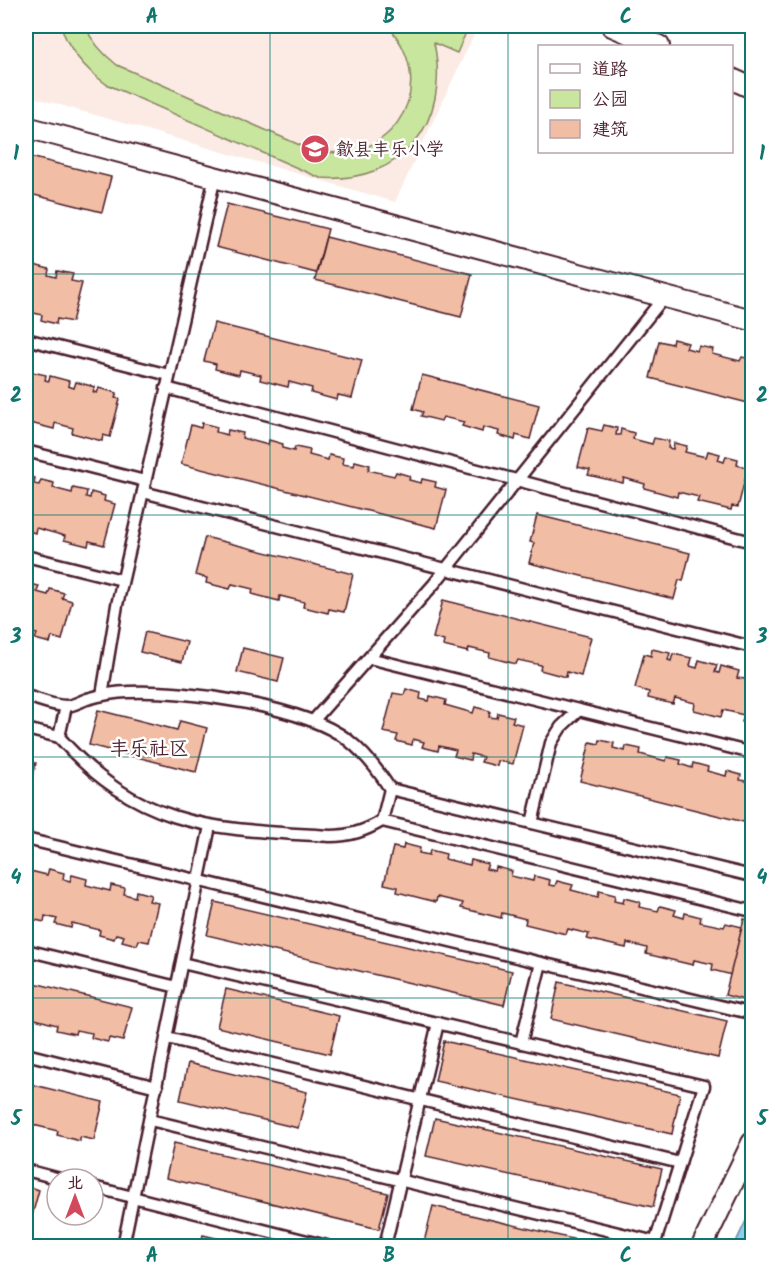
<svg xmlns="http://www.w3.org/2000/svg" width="778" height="1272" font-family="Kalam,'LXGW WenKai TC',sans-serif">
	<rect width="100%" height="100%" fill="#fff"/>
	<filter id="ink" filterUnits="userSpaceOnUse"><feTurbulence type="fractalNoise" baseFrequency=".0167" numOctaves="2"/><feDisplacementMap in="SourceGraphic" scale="12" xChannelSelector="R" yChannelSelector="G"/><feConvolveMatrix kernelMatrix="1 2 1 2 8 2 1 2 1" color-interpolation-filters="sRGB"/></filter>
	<g filter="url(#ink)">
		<polygon fill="#fbebe4" points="26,26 478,26 395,202 26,95"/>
		<path fill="#c8e69e" stroke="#898264" stroke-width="1.5" d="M61 26H85C92 42 103 54 117 65L302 146C384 177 446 92 388 26H456L467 30 457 53 434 43C451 122 403 184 320 178L106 84C85 69 69 51 61 26Z"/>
		<polygon fill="#8ecdef" stroke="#7387a1" stroke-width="1.5" points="752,1208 752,1246 734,1246"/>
		<g fill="#f2bda5" stroke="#4a1f2b" stroke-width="1.5">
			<polygon points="26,156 111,177 102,212 26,193"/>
			<polygon points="227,204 328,229 316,273 216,247"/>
			<polygon points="326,237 472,274 461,317 315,280"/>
			<polygon points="34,265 49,269 48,275 56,277 57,271 73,274 71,281 82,283 72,322 57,319 56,324 41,320 42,315 30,312 29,318 26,317 26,269 32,271"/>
			<polygon points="214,323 362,360 352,398 338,395 337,400 311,393 312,388 289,382 288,387 260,380 261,375 240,370 239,375 215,369 216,364 204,361"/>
			<polygon points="673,339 688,343 686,348 697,351 699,346 713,349 712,354 740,361 742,357 752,359 752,404 650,378 659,341 672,344"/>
			<polygon points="28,371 46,375 45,380 49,381 50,376 69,381 68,386 74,388 76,382 95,387 93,392 97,393 99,388 117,393 115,398 120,399 110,437 103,435 102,441 72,433 73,428 55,423 54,429 26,422 26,375"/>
			<polygon points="422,375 539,405 530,439 516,435 515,440 498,435 499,431 483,427 482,432 462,426 464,422 443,417 441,421 421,416 423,412 413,409"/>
			<polygon points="202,423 217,427 216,432 227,435 228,430 243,433 242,438 268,445 269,440 283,444 282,448 294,451 295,447 310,450 309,455 328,460 329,455 343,458 342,464 354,466 355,461 370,465 368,470 394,476 396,472 410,476 409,480 421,483 422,479 436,482 435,487 446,490 436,528 181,464 191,425 201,428"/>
			<polygon points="604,425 617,428 616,435 620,435 621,429 634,433 633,439 652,444 654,438 669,441 668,448 673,449 674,443 687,446 685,452 706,457 708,451 720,454 718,460 724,462 726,456 738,459 737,465 748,468 738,507 732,506 731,510 697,502 699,497 678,492 677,497 644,488 645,484 624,478 623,483 588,475 590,470 578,467 588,428 602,431"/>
			<polygon points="26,476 35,478 34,484 39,485 41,480 54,483 53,488 72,493 73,488 87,491 86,497 90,498 91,492 105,496 104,501 115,504 104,545 89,541 88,546 64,540 65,536 36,528 35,533 26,530"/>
			<polygon points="537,515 690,553 683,581 679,580 674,599 529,563 534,543 530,542"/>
			<polygon points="205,537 353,574 344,612 329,609 328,613 303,607 304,602 280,596 279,601 252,594 253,589 232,584 230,589 206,583 207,578 195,575"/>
			<polygon points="26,583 39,586 37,592 48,595 50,589 64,593 62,598 72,601 62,640 52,637 50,643 35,639 37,634 29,632 28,637 26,637"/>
			<polygon points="443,600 591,637 581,676 567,672 566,677 540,670 541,665 518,660 516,664 489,657 490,653 469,648 468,652 443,646 444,641 433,638"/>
			<polygon points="145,632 187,642 182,662 140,652"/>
			<polygon points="243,648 284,658 278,682 237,672"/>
			<polygon points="652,649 670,653 668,660 671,661 673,654 692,658 690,666 697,668 699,660 717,665 715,672 719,673 721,666 739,671 737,678 745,679 747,672 752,674 752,724 742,722 744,715 723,710 721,717 694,710 695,703 675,698 673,704 648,698 649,692 635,688 644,654 651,656"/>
			<polygon points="406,689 421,693 420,699 429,701 430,696 446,700 445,705 473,713 475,707 490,711 489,717 497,718 498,713 514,717 512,722 523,725 513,764 498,761 497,766 481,762 483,757 471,754 470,760 454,756 456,750 439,746 438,751 422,747 424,742 413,739 412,745 396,741 398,735 383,732 393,693 404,695"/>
			<polygon points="98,710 177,730 180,721 207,728 196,772 89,745"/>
			<polygon points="600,740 614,743 613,748 625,751 626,746 641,749 640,754 666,761 667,757 681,760 680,764 692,768 693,763 708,767 707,771 726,776 727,771 741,775 740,780 752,782 752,779 752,824 580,781 590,742 599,744"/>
			<polygon points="26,754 29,755 27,761 36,763 27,802"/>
			<polygon points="404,844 420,848 419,853 429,855 430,850 446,854 445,859 470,865 471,860 488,864 486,869 495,871 496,867 512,871 511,876 533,881 534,876 550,880 549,885 555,886 557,881 573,885 571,890 598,897 599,891 615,895 614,901 623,903 624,898 640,902 639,907 658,911 660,906 676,910 674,915 684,918 685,913 701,917 700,922 724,927 726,923 742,927 740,931 750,934 752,930 752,980 712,970 713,964 694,960 693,965 646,954 647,948 627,943 626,948 587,939 589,934 568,929 566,934 525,924 526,919 502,913 501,918 461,908 463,903 437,897 436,902 397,892 398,887 384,884 393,847 403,849"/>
			<polygon points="49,869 64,873 63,879 70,881 72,875 87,879 86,885 110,891 111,885 125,888 124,894 135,897 136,891 151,895 149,901 158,903 149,942 139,940 137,945 122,941 124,936 116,934 114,939 99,935 100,930 72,923 71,928 55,924 57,919 45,916 44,922 28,918 30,912 26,911 26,870 47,875"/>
			<polygon points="215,902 512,971 504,1005 207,935"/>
			<polygon points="744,919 752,921 752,1002 725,995"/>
			<polygon points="26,981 132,1007 123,1041 109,1038 108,1042 91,1038 92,1033 76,1030 75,1034 56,1030 57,1025 35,1019 34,1024 26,1022"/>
			<polygon points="559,982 727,1021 718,1058 551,1019"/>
			<polygon points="226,989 339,1016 330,1054 217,1027"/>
			<polygon points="444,1041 680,1094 672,1134 435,1081"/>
			<polygon points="188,1063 307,1092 298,1128 180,1100"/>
			<polygon points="26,1083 103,1102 94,1140 80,1137 80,1141 57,1135 58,1131 33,1125 32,1129 26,1127"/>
			<polygon points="435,1118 662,1169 653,1207 426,1156"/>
			<polygon points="174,1143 388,1193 379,1229 166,1178"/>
			<polygon points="26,1186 39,1190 29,1227 26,1226"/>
			<polygon points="433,1206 602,1246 441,1246 424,1242"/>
			<polygon points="203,1235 250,1246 200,1246"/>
		</g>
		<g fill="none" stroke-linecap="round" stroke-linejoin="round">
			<g stroke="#4a1f2b" stroke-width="15">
				<g id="lane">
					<polyline points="26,339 169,375"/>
					<polyline points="166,388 752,542"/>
					<polyline points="26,451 145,481"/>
					<polyline points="143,492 752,647"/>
					<polyline points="26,556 122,580"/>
					<polyline points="369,658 752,753"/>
					<polyline points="102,695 117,605 215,177"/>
					<path d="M26 696C38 699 53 706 66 706 72 706 81 701 87 699 101 695 113 692 128 692 184 689 304 706 348 740 366 754 378 770 390 789L382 821C365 831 350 836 330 836 216 829 140 830 59 737L66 706"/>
					<polyline points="313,721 434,584 664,297"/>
					<polyline points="26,729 59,737"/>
					<polyline points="390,789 752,876"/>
					<polyline points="382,821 752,911"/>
					<polyline points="532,823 551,743 561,727 579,710"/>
					<polyline points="26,839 745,1012"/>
					<polyline points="26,950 177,987"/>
					<polyline points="182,963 704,1086 654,1246"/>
					<polyline points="167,1038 680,1163"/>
					<polyline points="521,1043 541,963"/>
					<polyline points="26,1054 157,1087"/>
					<polyline points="150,1120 656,1242"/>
					<polyline points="26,1170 60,1179"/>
					<polyline points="93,1187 327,1246"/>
					<polyline points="123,1246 210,826"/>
					<polyline points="385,1246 438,1023"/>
				</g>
			</g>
			<g stroke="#4a1f2b" stroke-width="24">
				<g id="street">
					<polyline points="612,26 659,46"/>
					<polyline points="732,79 752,88"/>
					<polyline points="26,127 752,320"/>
					<polyline points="702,1246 752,1143"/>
				</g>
			</g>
			<use href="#lane" stroke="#fff" stroke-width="10"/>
			<use href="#street" stroke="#fff" stroke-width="20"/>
		</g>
	</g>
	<path fill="none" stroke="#0f766e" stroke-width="1.5" stroke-opacity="0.55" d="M270 26V1246M508 26V1246M26 274H752M26 515H752M26 757H752M26 998H752"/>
	<defs>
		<g id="school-disc" transform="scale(1.5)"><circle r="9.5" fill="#d1495b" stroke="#fff"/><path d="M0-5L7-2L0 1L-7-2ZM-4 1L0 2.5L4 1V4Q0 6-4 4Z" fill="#fff"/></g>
	</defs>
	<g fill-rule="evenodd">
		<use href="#school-disc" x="315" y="149"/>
	</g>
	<g text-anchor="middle" stroke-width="5" stroke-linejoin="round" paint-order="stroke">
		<g font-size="18" fill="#4a1f2b" stroke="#fff" text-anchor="start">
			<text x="336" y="155">歙县丰乐小学</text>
		</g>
		<g font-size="20" fill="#4a1f2b" stroke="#fff">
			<text x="149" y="755">丰乐社区</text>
		</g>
	</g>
	<rect width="778" height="1272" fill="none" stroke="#fff" stroke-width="66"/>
	<rect x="538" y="45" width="195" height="108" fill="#ffffff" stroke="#b7a5aa" stroke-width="1.5"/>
	<rect x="550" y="64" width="30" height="9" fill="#ffffff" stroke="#b7a5aa" stroke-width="1.5"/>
	<text x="592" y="75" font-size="18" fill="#4a1f2b">道路</text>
	<rect x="550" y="90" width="30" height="18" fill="#c8e69e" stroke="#b7a5aa" stroke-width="1.5"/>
	<text x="592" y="105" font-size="18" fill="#4a1f2b">公园</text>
	<rect x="550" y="120" width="30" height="18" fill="#f2bda5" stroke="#b7a5aa" stroke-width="1.5"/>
	<text x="592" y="135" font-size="18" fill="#4a1f2b">建筑</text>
	<g transform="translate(75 1197)"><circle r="28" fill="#ffffff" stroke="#b7a5aa" stroke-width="1.5"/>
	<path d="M0-4.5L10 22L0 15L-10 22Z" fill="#d1495b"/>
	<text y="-9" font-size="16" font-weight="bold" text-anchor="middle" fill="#4a1f2b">北</text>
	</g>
	<rect x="33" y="33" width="712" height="1206" fill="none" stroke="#0f766e" stroke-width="2"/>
	<g font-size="20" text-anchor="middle" font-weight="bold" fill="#0f766e">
		<text x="152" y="23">A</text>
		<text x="389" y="23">B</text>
		<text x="626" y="23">C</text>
		<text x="16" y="160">1</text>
		<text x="762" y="160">1</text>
		<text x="16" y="402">2</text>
		<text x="762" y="402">2</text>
		<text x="16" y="643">3</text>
		<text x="762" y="643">3</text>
		<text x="16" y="884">4</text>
		<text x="762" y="884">4</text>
		<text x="16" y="1125">5</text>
		<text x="762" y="1125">5</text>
		<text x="152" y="1262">A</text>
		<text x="389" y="1262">B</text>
		<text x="626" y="1262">C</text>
	</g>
</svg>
